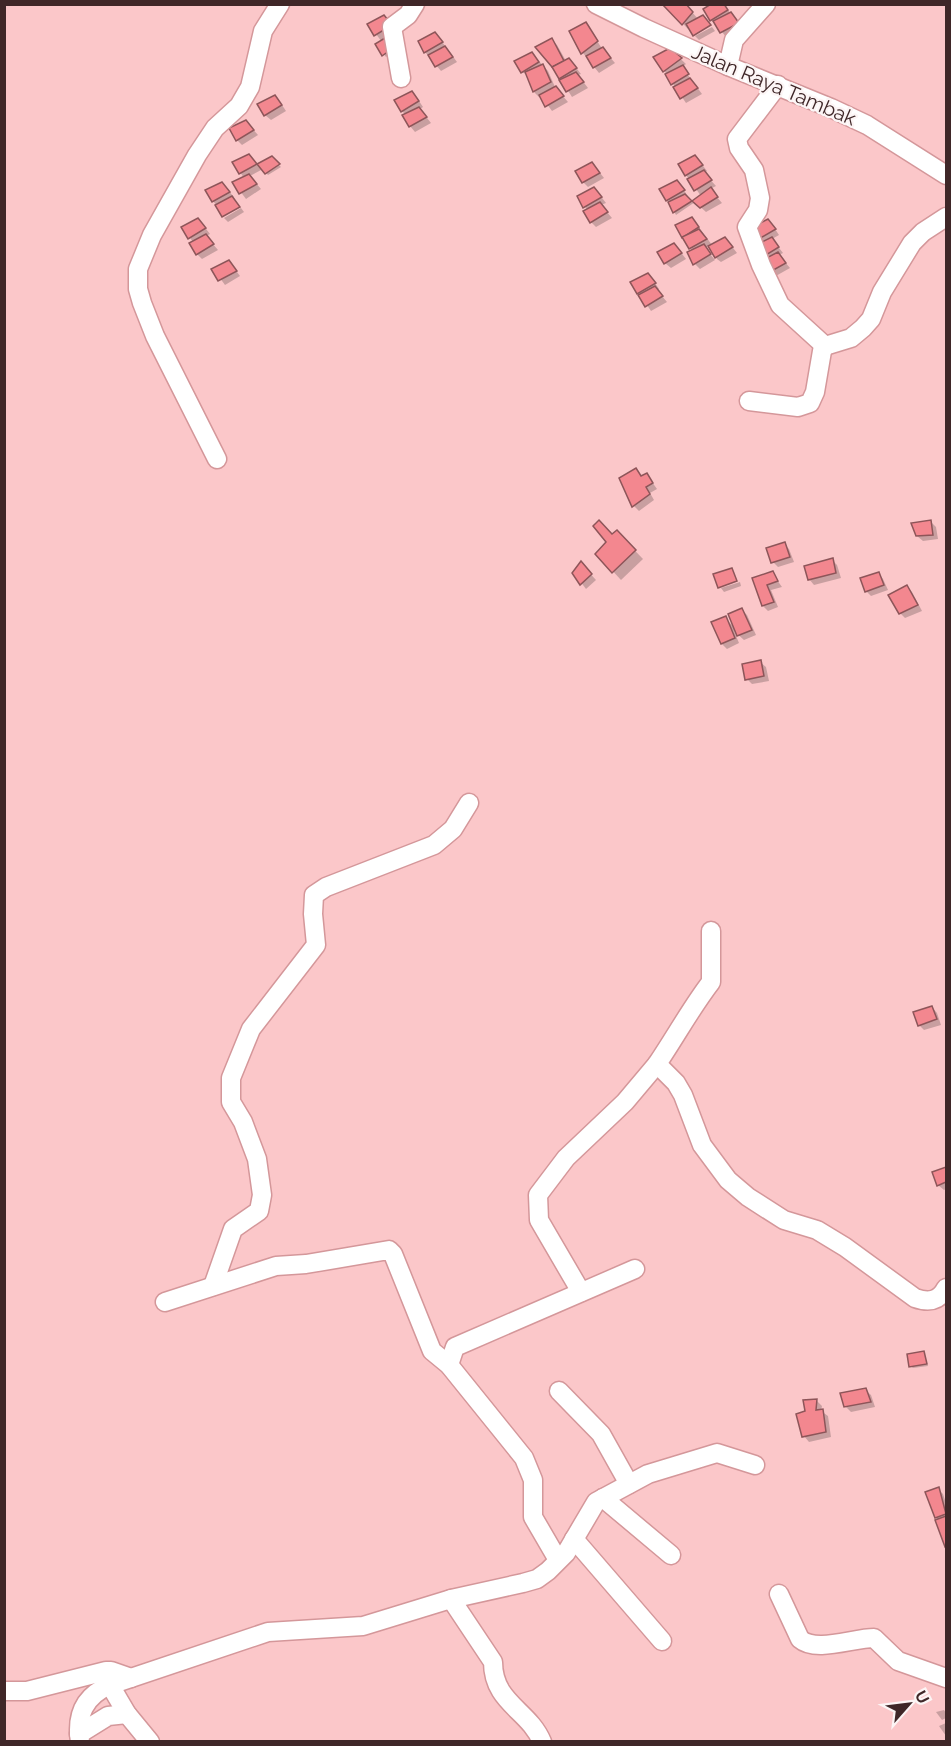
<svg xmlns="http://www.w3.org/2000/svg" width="951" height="1746" font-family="Raleway,sans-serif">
	<rect width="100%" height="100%" fill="#fbc7c9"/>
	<g fill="#0003">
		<polygon points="664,4 685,4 698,19 688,29"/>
		<polygon points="708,4 723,4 742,28 727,38 722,32 717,20 713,22 711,20 710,7"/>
		<polygon points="384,17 394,50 386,57 377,44 382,42 369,25"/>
		<polygon points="586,24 601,47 615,63 599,73 583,53 571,32"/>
		<polygon points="712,27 715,31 699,40 695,36"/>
		<polygon points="440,39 457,62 441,71 425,52"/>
		<polygon points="552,40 557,45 566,61 574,65 581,74 578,75 588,88 572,97 560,78"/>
		<polygon points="670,49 686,64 682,67 702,94 686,103 655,57"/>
		<polygon points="537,59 548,71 555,87 568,102 552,111 541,96 539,97 534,92 529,76 522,72"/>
		<polygon points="417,98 423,107 420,109 431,123 415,132 410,126 404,116 406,115 402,111"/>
		<polygon points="280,102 286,111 271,120 265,115"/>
		<polygon points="251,127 258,135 242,145 237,140"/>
		<polygon points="272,158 281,167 268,175 263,169 250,176 261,189 246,199 234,183 244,178 234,163 254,161 258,165"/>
		<polygon points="700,162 707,171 704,173 716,186 710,189 722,203 706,212 695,202 676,215 668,200 682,187 692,203 701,196 686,175"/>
		<polygon points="597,169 604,178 588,187 583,182"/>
		<polygon points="227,189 234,197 217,206 213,201"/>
		<polygon points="599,194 606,203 601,205 612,218 596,227 591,222 588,210 585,207"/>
		<polygon points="241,208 244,212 228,222 224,218"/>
		<polygon points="692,218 712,245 730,244 737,253 721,262 717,259 709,245 705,248 715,260 700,269 695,264 693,251 677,226"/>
		<polygon points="203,225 210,234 206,236 218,250 202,259 197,254 193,242 183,228"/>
		<polygon points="773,226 779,235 772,239 783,253 779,255 790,268 774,277 759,239"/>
		<polygon points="679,250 686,259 671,268 665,263"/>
		<polygon points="234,268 240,276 225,285 214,270"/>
		<polygon points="653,280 659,289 657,290 667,302 651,311 639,293"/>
		<polygon points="636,470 642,477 647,475 657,489 650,493 654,500 639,511 634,506"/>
		<polygon points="931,522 936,527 938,539 923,541 917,536"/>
		<polygon points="617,532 643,559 621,580 597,554"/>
		<polygon points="784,544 789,549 794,562 778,567 773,562"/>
		<polygon points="832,560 837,565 841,578 814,585 809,579"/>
		<polygon points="586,569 596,580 586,589 574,573"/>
		<polygon points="772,573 782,587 771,590 778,607 768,611 763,606 754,579"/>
		<polygon points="878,573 883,579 888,590 871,596 866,591"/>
		<polygon points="740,582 741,586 724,592 721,588"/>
		<polygon points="907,587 912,592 922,611 905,618 900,613"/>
		<polygon points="742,610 747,615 756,635 744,640 734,631 739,643 727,649 722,644 713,623 725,618 735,628"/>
		<polygon points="760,662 766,667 769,681 752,684 747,679"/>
		<polygon points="932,1007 937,1013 941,1025 924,1030 919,1025"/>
		<polygon points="946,1168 946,1189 944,1190 938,1185 934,1173"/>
		<polygon points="923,1353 928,1366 913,1368 910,1366"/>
		<polygon points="865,1390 871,1395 875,1407 851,1412 846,1407"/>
		<polygon points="817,1401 822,1406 821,1411 828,1416 831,1437 809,1442 804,1436 806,1412"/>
		<polygon points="938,1489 943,1494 946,1503 946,1546 937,1521 939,1520 936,1518"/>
		<polygon points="944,1710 946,1713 946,1718 942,1720 936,1712"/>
		<polygon points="946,1723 946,1736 939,1726"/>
	</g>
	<g fill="#f3878f" stroke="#8d5559" stroke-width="1.5">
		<polygon points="662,4 686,4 693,12 682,25"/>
		<polygon points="711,4 724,4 728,10 710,21 703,9"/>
		<polygon points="731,12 739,23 720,33 713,21"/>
		<polygon points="384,15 392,25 374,36 367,24"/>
		<polygon points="703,15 711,25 693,36 686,24"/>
		<polygon points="586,22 598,41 581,54 569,31"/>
		<polygon points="435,32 443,42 424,53 418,41"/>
		<polygon points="390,35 393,48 382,56 375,44"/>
		<polygon points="552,38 564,61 552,67 535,47"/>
		<polygon points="445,46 453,57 435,67 428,55"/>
		<polygon points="603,47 611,58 593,68 586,56"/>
		<polygon points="670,48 682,58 663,72 653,57"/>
		<polygon points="532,52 539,62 521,73 514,61"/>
		<polygon points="569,58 577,68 559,79 552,67"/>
		<polygon points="543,64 551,82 533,92 525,72"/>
		<polygon points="683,65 689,74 671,85 665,74"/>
		<polygon points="576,72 584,82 566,92 559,80"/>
		<polygon points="690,78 698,88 680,99 673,87"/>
		<polygon points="556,86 564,96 545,107 539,95"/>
		<polygon points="412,91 419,101 401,112 394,100"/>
		<polygon points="275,95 282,105 264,116 257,104"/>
		<polygon points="419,107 427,117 409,127 402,115"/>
		<polygon points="246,120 254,130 236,141 229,128"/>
		<polygon points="249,154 257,164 239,174 232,162"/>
		<polygon points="695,155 703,165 685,176 678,164"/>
		<polygon points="272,156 280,164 265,174 257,164"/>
		<polygon points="592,162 600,173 582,183 575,171"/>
		<polygon points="704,170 712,180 694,191 687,179"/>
		<polygon points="249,174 257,184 239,194 232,182"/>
		<polygon points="677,180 685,190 666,201 659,189"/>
		<polygon points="222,182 230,192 212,202 205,190"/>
		<polygon points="594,187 602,197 583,208 577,196"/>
		<polygon points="711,187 718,197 700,208 692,201"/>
		<polygon points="685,194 692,201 673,213 668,202"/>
		<polygon points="232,196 240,207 222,217 215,205"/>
		<polygon points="600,202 608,212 590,223 583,211"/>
		<polygon points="692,217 699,227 682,238 675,225"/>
		<polygon points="198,218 206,228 188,239 181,227"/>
		<polygon points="768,219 776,229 757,240 751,228"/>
		<polygon points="699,229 707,239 689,249 682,237"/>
		<polygon points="206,234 214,244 196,255 189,243"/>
		<polygon points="725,237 733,247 715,258 708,246"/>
		<polygon points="772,237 779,247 761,258 754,246"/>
		<polygon points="674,243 682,253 664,264 657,252"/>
		<polygon points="704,244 711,254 693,265 687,252"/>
		<polygon points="778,252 786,263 768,273 761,261"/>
		<polygon points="229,260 237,271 218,281 211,269"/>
		<polygon points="648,273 656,283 637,294 630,282"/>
		<polygon points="655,286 663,296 645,307 638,295"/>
		<polygon points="636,468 641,476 647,473 653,483 646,487 650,494 632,507 619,478"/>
		<polygon points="599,520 612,534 617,530 636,550 612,573 595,554 606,542 593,526"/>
		<polygon points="931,520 933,535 916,536 911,523"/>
		<polygon points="785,542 790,557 771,563 766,548"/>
		<polygon points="833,558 836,573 808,580 804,566"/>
		<polygon points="581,561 592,574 580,585 572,573"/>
		<polygon points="732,568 737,581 718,588 713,574"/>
		<polygon points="773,571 778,581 767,585 774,602 762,606 752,578"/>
		<polygon points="879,572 884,585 865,592 860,578"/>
		<polygon points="907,585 918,605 899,614 888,595"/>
		<polygon points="742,608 752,630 737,636 728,614"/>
		<polygon points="726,616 735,638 721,644 711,622"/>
		<polygon points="761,660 764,676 745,680 742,664"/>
		<polygon points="932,1006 937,1019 918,1026 913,1012"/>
		<polygon points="946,1167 946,1182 937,1186 932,1172"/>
		<polygon points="924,1351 927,1364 909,1367 907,1354"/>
		<polygon points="866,1388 871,1402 844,1407 840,1393"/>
		<polygon points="817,1399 816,1410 823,1409 826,1432 802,1437 796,1414 805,1411 803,1400"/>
		<polygon points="939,1487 946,1514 935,1518 925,1492"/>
		<polygon points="946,1516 946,1546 945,1547 935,1520"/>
	</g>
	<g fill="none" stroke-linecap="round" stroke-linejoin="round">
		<g stroke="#d4979a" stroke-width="21">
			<g id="minor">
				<polyline points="596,4 644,28 728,66 831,108 867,125 946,175"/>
				<polyline points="728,66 734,40 766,4"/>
				<polyline points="401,78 392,27 408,15 415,4"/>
				<polyline points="778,85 737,139 739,148 754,170 760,198 758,210 747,227 761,265 780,305 825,346"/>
				<polyline points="749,401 798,407 810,403 815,392 822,351 825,346 851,338 863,328 871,319 882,292 912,243 923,232 946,217"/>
				<polyline points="217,459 155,336 142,303 138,289 138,269 152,235 197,155 215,128 239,106 250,87 263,31 280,4"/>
				<path d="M711 931V982C691 1008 676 1036 657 1064L676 1083 683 1095 702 1145 728 1180 748 1197 784 1220 817 1230 845 1247 915 1298C929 1303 939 1301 946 1288"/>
				<polyline points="213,1286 233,1229 259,1211 262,1195 257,1159 243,1122 231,1102 231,1078 251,1029 316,945 313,914 314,895 326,887 434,845 453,829 469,803"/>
				<polyline points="581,1292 539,1220 538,1195 566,1158 625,1102 657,1064"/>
				<polyline points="165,1302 276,1266 306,1264 389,1250 393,1254 432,1351 449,1365 524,1458 533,1480 533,1517 558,1560"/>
				<polyline points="449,1365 455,1347 635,1269"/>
				<polyline points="559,1391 601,1434 629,1484"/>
				<polyline points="603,1498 671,1555"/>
				<polyline points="574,1539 662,1641"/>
				<path d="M779 1594 800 1639C816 1653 853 1638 874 1638L898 1661 946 1678"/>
				<path d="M451 1599 493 1662C493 1703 529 1710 542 1742"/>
				<polyline points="110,1685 127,1714 150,1742"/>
				<polyline points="4,1691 27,1691 106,1671 111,1671 131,1678"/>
				<polyline points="79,1734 108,1716 127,1714"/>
				<path d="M80 1742C76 1716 84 1696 110 1685L268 1632 363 1626 451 1599 523 1583 537 1579 548 1571 566 1553 596 1502 648 1474 717 1453 755 1465"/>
			</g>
		</g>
		<use href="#minor" stroke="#fff" stroke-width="18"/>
	</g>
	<g text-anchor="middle" stroke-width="4.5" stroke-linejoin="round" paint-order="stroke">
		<g font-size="20" fill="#3f2728" stroke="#fcf5f5">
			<text transform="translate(774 85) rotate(23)" y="7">Jalan Raya Tambak</text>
		</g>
	</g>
	<rect width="951" height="1746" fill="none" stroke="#3f2728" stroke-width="12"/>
	<g transform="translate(909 1704) rotate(62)" stroke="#fcf5f5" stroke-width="4.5" paint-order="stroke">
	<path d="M0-4.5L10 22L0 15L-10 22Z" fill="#3f2728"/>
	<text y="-9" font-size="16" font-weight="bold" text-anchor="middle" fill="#3f2728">U</text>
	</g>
</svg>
